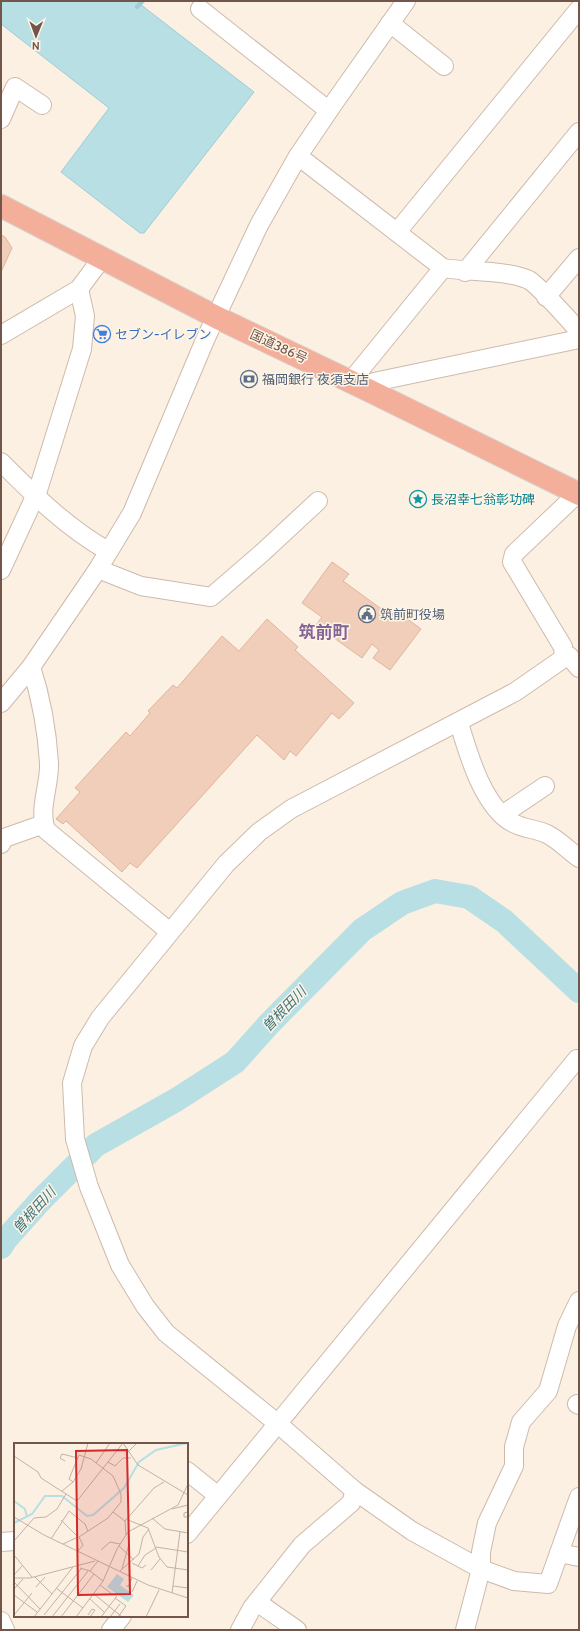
<svg xmlns="http://www.w3.org/2000/svg" width="580" height="1631" font-family="Cabin,'Noto Sans JP',sans-serif">
	<rect width="100%" height="100%" fill="#fbf0e2"/>
	<polygon fill="#b7dfe4" stroke="#9eced5" points="1,1 136,1 254,92 144,233 140,233 61,172 109,108 1,24"/>
	<g fill="none" stroke-linecap="round" stroke-linejoin="round">
		<polyline stroke="#9eced5" stroke-width="4" points="137,7 143,1"/>
		<polyline stroke="#b7dfe4" stroke-width="24" points="1,1247 6,1239 40,1201 96,1145 176,1100 235,1062 269,1024 362,930 402,903 435,891 469,897 504,921 579,991"/>
	</g>
	<g fill="#f0ceba" stroke="#e2b49b">
		<polygon points="1,235 5,237 12,248 1,272"/>
		<polygon points="332,562 349,574 343,581 391,616 395,610 421,629 390,670 373,658 379,650 372,644 362,658 316,625 322,617 302,603"/>
		<polygon points="267,619 298,647 295,650 354,703 339,719 332,713 296,756 290,751 284,760 257,735 137,868 130,863 122,872 66,821 63,824 56,819 80,792 75,788 126,732 130,736 150,713 148,711 173,685 177,688 222,636 239,651"/>
	</g>
	<g fill="none" stroke-linecap="round" stroke-linejoin="round">
		<g stroke="#cebaac" stroke-width="20">
			<g id="minor">
				<polyline points="200,9 328,110"/>
				<polyline points="390,23 444,66"/>
				<polyline points="1,119 15,87 42,105"/>
				<path d="M298 156 443 268C468 272 507 270 529 280 538 285 570 321 579 331"/>
				<polyline points="397,232 579,9"/>
				<polyline points="465,272 579,132"/>
				<polyline points="546,297 579,258"/>
				<polyline points="1,335 79,289 102,258"/>
				<polyline points="351,381 443,268"/>
				<polyline points="368,390 374,382 579,339"/>
				<path d="M1 462C34 495 67 528 108 551"/>
				<polyline points="577,494 514,554 512,562 563,647 564,658 515,692 291,809 259,832 226,864 100,1018 83,1046 72,1083 75,1139 89,1187 120,1265 145,1306 166,1333 277,1423 355,1491 412,1531 481,1569 514,1581 548,1584 579,1497"/>
				<polyline points="98,569 141,586 211,597 262,553 318,501"/>
				<polyline points="1,570 38,490 82,349 85,316 79,289"/>
				<polyline points="569,656 579,668"/>
				<path d="M31 667C41 697 47 731 49 763 50 785 38 809 46 830L170 932"/>
				<polyline points="1,703 31,667 98,569 132,513 205,340 259,225 298,156 336,100 406,1"/>
				<path d="M459 723C468 753 483 807 513 823 524 829 537 829 547 834 559 840 569 851 579 858"/>
				<polyline points="502,815 545,786"/>
				<polyline points="1,844 4,838 44,824"/>
				<polyline points="577,1404 579,1405"/>
				<polyline points="187,1471 217,1495"/>
				<polyline points="187,1534 577,1059 579,1059"/>
				<polyline points="1,1542 15,1541"/>
				<polyline points="559,1553 579,1557"/>
				<polyline points="257,1602 297,1630"/>
				<polyline points="1,1621 5,1630"/>
				<polyline points="111,1630 122,1616"/>
				<polyline points="240,1630 252,1608 302,1545 351,1503 355,1491"/>
				<polyline points="465,1630 481,1569 481,1552 487,1523 514,1466 514,1447 521,1422 548,1391 567,1326 579,1301"/>
			</g>
		</g>
		<g stroke="#d7d0cc" stroke-width="24">
			<polyline id="highway" points="1,206 216,317 368,390 579,494"/>
		</g>
		<use href="#minor" stroke="#fff" stroke-width="18"/>
		<use href="#highway" stroke="#f4af9a" stroke-width="22"/>
	</g>
	<defs>
		<g id="supermarket-ring" transform="scale(0.9)"><circle r="9.5" fill="#fef5e7" stroke="#3f7fe0" stroke-width="1.5"/><path d="M-6-5.5h2.5l.6 2H6L4.5 2H-2.5L-4.4-4H-6ZM-1.5 3.2a1.3 1.3 0 1 0 .1 0ZM3 3.2a1.3 1.3 0 1 0 .1 0Z" fill="#3f7fe0"/></g>
		<g id="bank-ring" transform="scale(0.9)"><circle r="9.5" fill="#fef5e7" stroke="#5c6f8a" stroke-width="1.5"/><path d="M-6-4H6V4H-6ZM0-2.3a2.3 2.3 0 1 0 0 4.6a2.3 2.3 0 1 0 0-4.6Z" fill="#5c6f8a"/></g>
		<g id="sight-ring" transform="scale(0.9)"><circle r="9.5" fill="#fef5e7" stroke="#0f9aa8" stroke-width="1.5"/><path d="M0-6L1.8-2.2L6-1.7L2.9 1.2L3.7 5.4L0 3.3L-3.7 5.4L-2.9 1.2L-6-1.7L-1.8-2.2Z" fill="#0f9aa8"/></g>
		<g id="civic-ring" transform="scale(0.9)"><circle r="9.5" fill="#fef5e7" stroke="#5c6f8a" stroke-width="1.5"/><path d="M-.6-6.5H3V-4.5H.6V-3L4-1V1h2V6H-6V1h2V-1L-.6-3ZM-1.2 2.5V6h2.4V2.5Z" fill="#5c6f8a"/></g>
	</defs>
	<g fill-rule="evenodd">
		<use href="#supermarket-ring" x="102" y="334"/>
		<use href="#bank-ring" x="249" y="379"/>
		<use href="#sight-ring" x="418" y="499"/>
		<use href="#civic-ring" x="367" y="614"/>
	</g>
	<g text-anchor="middle" stroke-width="3" stroke-linejoin="round" paint-order="stroke">
		<g font-size="13" fill="#366cbe" stroke="#fef5e7" text-anchor="start">
			<text x="115" y="339">セブン-イレブン</text>
		</g>
		<g font-size="13" fill="#715649" stroke="#fef5e7">
			<text transform="translate(279 346) rotate(25)" y="5">国道386号</text>
		</g>
		<g font-size="13" fill="#4e5e75" stroke="#fef5e7" text-anchor="start">
			<text x="262" y="384">福岡銀行 夜須支店</text>
			<text x="380" y="619">筑前町役場</text>
		</g>
		<g font-size="13" fill="#0d838f" stroke="#fef5e7" text-anchor="start">
			<text x="431" y="504">長沼幸七翁彰功碑</text>
		</g>
		<g font-size="14" font-style="italic" fill="#41767e" stroke="#fef5e7">
			<text transform="translate(284 1009) rotate(-46)" y="5">曽根田川</text>
			<text transform="translate(34 1210) rotate(-48)" y="5">曽根田川</text>
		</g>
		<g font-size="17" font-weight="bold" fill="#836595" stroke="#fef5e7">
			<text x="324" y="638">筑前町</text>
		</g>
	</g>
	<g transform="translate(14 1443)">
		<rect width="174" height="174" fill="#fbf0e2"/>
		<path d="M103 131 110 136 106 142 120 152 114 159 93 144Z" fill="#b7dfe4"/>
		<path fill="none" stroke="#b7dfe4" stroke-width="2" d="M0 58 11 66 13 74M0 80 18 71 31 53H48L73 73 79 72 110 45 125 19 142 7 173 0"/>
		<path fill="none" stroke="#c4b2a5" stroke-width="1" d="M109 0 124 22 174 52M114 9 123 0M0 13 24 29 27 35 63 58 109 0M51 18 46 15 48 11 64 15M94 19 101 23 109 15H117M82 20 96 0M59 39 67 26 74 0M48 48 59 39 55 36 65 12 77 16 99 33 107 51V59L94 75 65 94 69 102 64 108M158 66 174 62M99 69 111 78M174 69 170 70V74H174M0 74 30 92 134 142 174 155M138 75 151 86 174 90M47 77 64 94M114 77 134 85 145 114 153 124 174 127M112 92 111 78 140 45 150 39M37 96 55 68 71 81 74 88M0 98 20 75 32 74 43 66 52 51M49 101 64 94M105 103 120 117M142 104 174 109M87 107 96 99 106 101M0 112 18 134M118 120 128 125 132 122M124 123 131 112 142 105M66 125 76 128 89 138M108 126 115 101M137 127 146 116M76 128 84 118M106 128 125 111 129 94 135 86M0 132 8 123M21 134 38 151M0 135H16L81 118M0 139 26 166M86 142 98 151M112 142 114 144 118 135M159 143 174 145M22 144 31 134M42 145 69 165M0 146 9 136M118 149 123 138M158 150 166 89M80 151 108 174M0 152 23 169M101 155 112 163 104 174M76 156 90 169M0 172 18 150M30 172 67 126M74 172 78 166 81 167 76 174M20 174 59 124M38 174 74 128M47 174 80 131M62 174 89 138 103 106 114 89 164 62 174 41M87 174 103 153M96 174 106 161M132 174 145 147"/>
		<path fill="#d62828" fill-opacity="0.15" stroke="#d62828" stroke-width="2" d="M113 7 116 151 64 152 62 8Z"/>
		<rect width="174" height="174" fill="none" stroke="#715649" stroke-width="2"/>
	</g>
	<rect width="580" height="1631" fill="none" stroke="#715649" stroke-width="4"/>
	<g transform="translate(36 36) rotate(181)" stroke="#fef5e7" stroke-width="3" paint-order="stroke">
	<path d="M0-3L7 15L0 10L-7 15Z" fill="#715649"/>
	<text y="-6" font-size="11" font-weight="bold" text-anchor="middle" fill="#715649">N</text>
	</g>
</svg>
